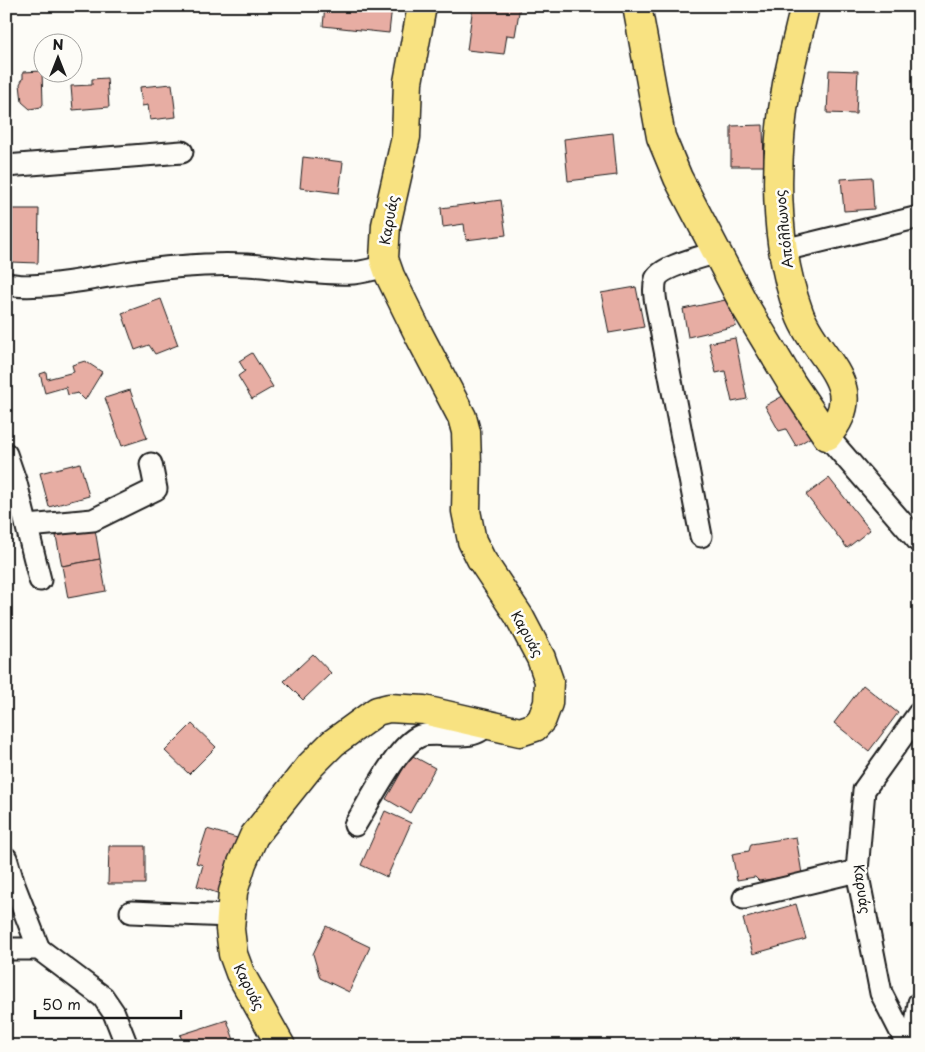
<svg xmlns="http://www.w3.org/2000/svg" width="925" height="1052" font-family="'Playpen Sans',sans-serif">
	<rect width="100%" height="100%" fill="#fdfcf7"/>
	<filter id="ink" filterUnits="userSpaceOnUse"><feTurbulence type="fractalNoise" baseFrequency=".02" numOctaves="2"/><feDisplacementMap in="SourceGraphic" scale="10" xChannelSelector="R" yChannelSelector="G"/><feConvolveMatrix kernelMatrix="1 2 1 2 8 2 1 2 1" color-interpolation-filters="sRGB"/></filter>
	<g filter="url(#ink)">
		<g fill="#e7ada3" stroke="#1c1c1c">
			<polygon points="325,6 392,6 389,33 323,26"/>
			<polygon points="473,6 520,6 515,36 507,35 504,54 467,50"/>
			<polygon points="829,70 858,71 856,114 827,113"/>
			<polygon points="42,71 43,104 41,107 30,109 22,102 20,84 23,78 23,72"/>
			<polygon points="107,78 109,107 73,110 71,86 92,85 92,79"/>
			<polygon points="172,84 176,117 150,120 148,105 142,106 140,87"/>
			<polygon points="763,125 764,166 731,166 731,126"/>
			<polygon points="613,133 617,175 568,181 564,139"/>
			<polygon points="303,157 343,162 339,193 300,188"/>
			<polygon points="872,177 874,209 844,211 841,179"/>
			<polygon points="501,200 506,235 466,240 464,224 443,227 441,208"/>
			<polygon points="9,209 39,209 38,263 11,262 8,248"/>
			<polygon points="636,287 644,327 609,333 601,293"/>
			<polygon points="161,299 178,345 155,354 149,345 135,350 122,313"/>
			<polygon points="730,299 736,326 688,337 683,309"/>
			<polygon points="735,338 747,399 732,402 725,371 716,373 709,343"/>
			<polygon points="252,353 273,387 252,399 238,376 245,371 239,361"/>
			<polygon points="85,361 102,372 85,400 78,393 68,395 66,387 45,393 40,374 46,372 47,379 74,372 72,365"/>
			<polygon points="130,390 147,438 122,446 105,398"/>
			<polygon points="788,393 813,436 796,446 786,429 779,431 765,406"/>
			<polygon points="80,463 89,496 49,507 40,473"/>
			<polygon points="829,478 870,530 847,548 806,495"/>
			<polygon points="95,529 100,559 62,566 56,536"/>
			<polygon points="100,559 106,591 68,598 62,566"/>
			<polygon points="313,654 331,673 303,700 284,681"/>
			<polygon points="863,685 898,713 869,751 834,723"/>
			<polygon points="192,724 216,747 189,774 165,751"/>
			<polygon points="411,755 435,768 410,813 386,799"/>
			<polygon points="385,811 411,823 387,877 361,865"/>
			<polygon points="207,829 237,838 220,894 197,886 203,865 196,863"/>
			<polygon points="796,837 802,874 759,881 755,877 737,880 732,854 749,851 751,844"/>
			<polygon points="109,846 145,846 145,884 108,884"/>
			<polygon points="796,904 806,939 753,954 743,919"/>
			<polygon points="326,926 370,947 349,992 320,978 313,954"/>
			<polygon points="227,1020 236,1046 184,1046 180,1035"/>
		</g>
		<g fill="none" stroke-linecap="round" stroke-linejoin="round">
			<g stroke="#1c1c1c" stroke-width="25">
				<g id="minor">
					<polyline points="6,166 182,152"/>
					<polyline points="784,250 919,217"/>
					<path d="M6 283C29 292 99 277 126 273 166 267 207 263 247 265 282 267 318 275 353 273 364 272 375 269 386 266"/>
					<polyline points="827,436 919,542"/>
					<polyline points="6,454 16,483 40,580"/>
					<polyline points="28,526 93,520 156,489 151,464"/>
					<path d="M701 536 659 319C657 307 652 291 656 279 662 266 703 257 717 252"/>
					<path d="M355 825C369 803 397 745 420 736 437 730 476 743 485 725"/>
					<polyline points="6,858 14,885 39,949"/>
					<polyline points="744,898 857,871"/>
					<polyline points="131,912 230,916"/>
					<polyline points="6,949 39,949 103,997 114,1013 127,1046"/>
					<polyline points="908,1046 881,993 857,871 864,790 919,713"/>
					<polyline points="913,1046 919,1003"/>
				</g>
			</g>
			<g stroke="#1c1c1c" stroke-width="31">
				<g id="major">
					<path d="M637 6 661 137 678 178 745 306 792 384 827 436C871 385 816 360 799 313 773 242 774 158 787 84 792 58 799 32 805 6"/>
					<polyline points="281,1046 240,973 233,954 230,929 233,892 242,863 254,836 310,766 333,743 377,711 389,708 424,710 520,732 535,727 542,719 548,703 549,681 541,658 519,616 481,559 472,541 466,511 467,464 466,432 462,417 419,335 390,276 384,259 386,225 406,137 408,82 422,6"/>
				</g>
			</g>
			<use href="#minor" stroke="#fdfcf7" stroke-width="21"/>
			<use href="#major" stroke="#f8e281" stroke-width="28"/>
		</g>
	</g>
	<g text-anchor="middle" stroke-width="5" stroke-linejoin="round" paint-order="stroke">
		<g font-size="14" fill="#1c1c1c" stroke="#fdfcf7">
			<text transform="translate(389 220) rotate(-80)" y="5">Καρυάς</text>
			<text transform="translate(784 229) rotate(-96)" y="5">Απόλλωνος</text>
			<text transform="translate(527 634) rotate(61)" y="5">Καρυάς</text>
			<text transform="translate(862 889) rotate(82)" y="5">Καρυάς</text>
			<text transform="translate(249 987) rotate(63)" y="5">Καρυάς</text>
		</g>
	</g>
	<rect width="925" height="1052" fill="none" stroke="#fdfcf7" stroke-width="25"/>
	<rect x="12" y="12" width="900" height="1027" fill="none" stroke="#1c1c1c" stroke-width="2" filter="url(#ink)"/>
	<g transform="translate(58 58)"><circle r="24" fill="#fdfcf7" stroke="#a3a29f"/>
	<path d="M0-4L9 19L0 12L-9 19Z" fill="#1c1c1c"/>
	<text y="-8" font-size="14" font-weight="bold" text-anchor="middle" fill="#1c1c1c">N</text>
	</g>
	<path d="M35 1010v8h146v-8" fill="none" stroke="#1c1c1c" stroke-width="2.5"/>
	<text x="42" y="1010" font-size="15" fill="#1c1c1c" stroke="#fdfcf7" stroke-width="4" paint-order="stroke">50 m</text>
</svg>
